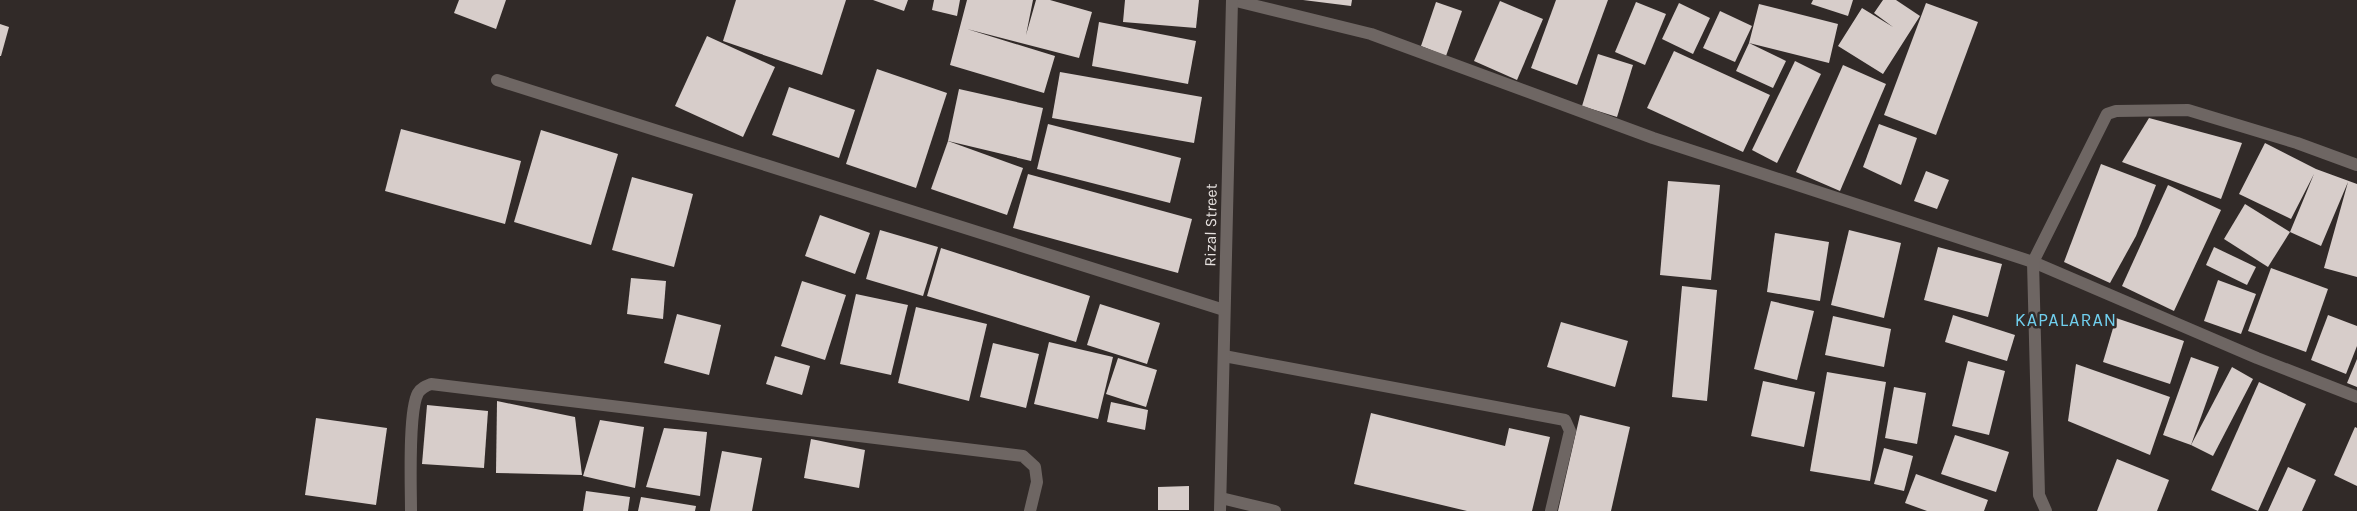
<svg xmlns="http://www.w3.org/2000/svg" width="2357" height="511" font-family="Karla,sans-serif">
	<rect width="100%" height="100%" fill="#312a28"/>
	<g fill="#d7cdca">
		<polygon points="459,0 506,0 496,29 454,13"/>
		<polygon points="736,0 846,0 822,75 723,41"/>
		<polygon points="873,0 908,0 904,11"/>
		<polygon points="934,0 960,0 957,16 932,10"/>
		<polygon points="967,0 1033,0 1026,35 1036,0 1050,0 1092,12 1079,58 967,29 1055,56 1044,93 950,65"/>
		<polygon points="1125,0 1199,0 1196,28 1123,22"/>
		<polygon points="1303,0 1352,0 1351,6"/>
		<polygon points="1556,0 1608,0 1577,85 1531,68"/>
		<polygon points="1813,0 1853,0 1848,16 1811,4"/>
		<polygon points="1883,0 1896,0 1920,16 1883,74 1838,46 1862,8 1893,27 1874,13"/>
		<polygon points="1500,1 1543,19 1517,80 1474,61"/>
		<polygon points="1436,2 1462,11 1446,56 1421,46"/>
		<polygon points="1636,2 1666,14 1645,65 1615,52"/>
		<polygon points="1679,3 1710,18 1693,54 1662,39"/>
		<polygon points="1926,3 1978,22 1936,135 1884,115"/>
		<polygon points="1759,4 1838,24 1829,63 1749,43 1786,61 1773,88 1736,71 1749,43"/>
		<polygon points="1720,11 1752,26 1735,62 1703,48"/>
		<polygon points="1099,22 1196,41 1188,84 1092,66"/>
		<polygon points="0,24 9,27 1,56 0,56"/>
		<polygon points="707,36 775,67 743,137 675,106"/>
		<polygon points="1674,51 1770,95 1743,152 1647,108"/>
		<polygon points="1598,54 1633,65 1617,117 1582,106"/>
		<polygon points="1795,61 1821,74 1777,163 1752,150"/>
		<polygon points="1843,65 1886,84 1840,191 1796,172"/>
		<polygon points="877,69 947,93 916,188 846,164"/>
		<polygon points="1060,72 1202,97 1194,143 1052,118"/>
		<polygon points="789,87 855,110 839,158 772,135"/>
		<polygon points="959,89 1043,108 1031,161 948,141"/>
		<polygon points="2149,118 2242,143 2221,199 2122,162"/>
		<polygon points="1048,124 1181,158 1170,203 1037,169"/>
		<polygon points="1879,124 1917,138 1901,185 1863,167"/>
		<polygon points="401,129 521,161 505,224 385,191"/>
		<polygon points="541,130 618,154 591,245 514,222"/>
		<polygon points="948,141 1023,168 1007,215 931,189"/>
		<polygon points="2265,143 2316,169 2357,184 2357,277 2324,268 2348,182 2321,246 2290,232 2314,174 2291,219 2239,194"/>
		<polygon points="2101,164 2156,185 2136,236 2110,283 2064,262"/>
		<polygon points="1926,171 1949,180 1937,209 1914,201"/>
		<polygon points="1028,174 1192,219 1178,273 1013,228"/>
		<polygon points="632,177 693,194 674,267 612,250"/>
		<polygon points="1668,181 1720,185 1711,280 1660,275"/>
		<polygon points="2168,185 2221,210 2174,311 2122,286"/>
		<polygon points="2245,204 2290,232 2268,267 2224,239"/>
		<polygon points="820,215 870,233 855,274 805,256"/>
		<polygon points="880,230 938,247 923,296 866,279"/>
		<polygon points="1849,230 1901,243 1884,318 1831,305"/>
		<polygon points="1775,233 1829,242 1820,301 1767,292"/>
		<polygon points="1938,247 2002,264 1988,317 1924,300"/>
		<polygon points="2214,247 2256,267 2247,285 2206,265"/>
		<polygon points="941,248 1090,296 1076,342 927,296"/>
		<polygon points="2271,268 2328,289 2306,352 2248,331"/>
		<polygon points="631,278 666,281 663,319 627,314"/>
		<polygon points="2218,280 2256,294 2241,334 2204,321"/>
		<polygon points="802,281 846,295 825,360 781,346"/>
		<polygon points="1682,286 1717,290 1707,401 1672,397"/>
		<polygon points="856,294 908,305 891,375 840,364"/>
		<polygon points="1771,301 1814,311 1797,380 1754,369"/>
		<polygon points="1100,304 1160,323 1147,364 1087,345"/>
		<polygon points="916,307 987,324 969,401 898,383"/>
		<polygon points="677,314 721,325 709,375 664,363"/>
		<polygon points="1953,315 2015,335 2007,361 1945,342"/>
		<polygon points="2328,315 2357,326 2357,346 2346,374 2311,360"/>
		<polygon points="1833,316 1891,329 1884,367 1825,355"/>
		<polygon points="2116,318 2184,341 2170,384 2103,362"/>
		<polygon points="1561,322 1628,341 1615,387 1547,367"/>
		<polygon points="1049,342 1113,357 1098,419 1034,404"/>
		<polygon points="993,343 1039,354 1026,408 980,397"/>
		<polygon points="775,356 810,366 802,395 766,384"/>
		<polygon points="2191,357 2219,367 2191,445 2163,435"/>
		<polygon points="1118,358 1157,370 1146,407 1106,394"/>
		<polygon points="2357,359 2357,387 2347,383"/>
		<polygon points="1968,361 2005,371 1989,435 1952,426"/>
		<polygon points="2076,364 2170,397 2150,455 2068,421"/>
		<polygon points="2232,367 2253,379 2213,456 2191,445"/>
		<polygon points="1827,372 1886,382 1870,481 1810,471"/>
		<polygon points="1763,381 1815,392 1804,447 1751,436"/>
		<polygon points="2259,382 2306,404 2258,511 2211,490"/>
		<polygon points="1894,387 1926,393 1917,444 1885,438"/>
		<polygon points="497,401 575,417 582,475 496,473"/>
		<polygon points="1111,402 1148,410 1145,430 1107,422"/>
		<polygon points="427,405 488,411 484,468 422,464"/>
		<polygon points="1371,413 1505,446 1509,428 1550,437 1532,511 1467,511 1354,484"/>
		<polygon points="1580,415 1630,427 1611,511 1558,511"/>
		<polygon points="316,418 387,428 376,505 305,495"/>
		<polygon points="600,420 644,427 635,488 583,476"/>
		<polygon points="2355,427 2357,428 2357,486 2334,475"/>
		<polygon points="664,428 707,432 700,496 646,487"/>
		<polygon points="1955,435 2009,452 1996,492 1941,474"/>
		<polygon points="811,439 865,450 859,488 804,478"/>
		<polygon points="1884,448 1913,456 1904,491 1874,484"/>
		<polygon points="722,451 762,458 752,511 710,511"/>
		<polygon points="2117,459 2169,480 2157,511 2097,511"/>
		<polygon points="2288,467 2316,480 2302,511 2268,511"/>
		<polygon points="1916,474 1988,500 1984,511 1927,511 1905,503"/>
		<polygon points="1189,486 1189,510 1158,510 1158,487"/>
		<polygon points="586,491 630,497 628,511 583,511"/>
		<polygon points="641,497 696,506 695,511 638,511"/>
	</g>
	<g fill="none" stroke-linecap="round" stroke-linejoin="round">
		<g stroke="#6e6663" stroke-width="12">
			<polyline points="1224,356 1565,420 1570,431 1551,511"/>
			<polyline points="1221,498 1275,511"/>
		</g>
		<g stroke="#6e6663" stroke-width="12">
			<polyline points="1232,0 1371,34 1653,138 2033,262 2257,358 2357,397"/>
			<polyline points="497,80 1224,310"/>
			<path d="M411 511C411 487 408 411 418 393 421 388 426 386 431 384L1023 456 1035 467 1037 482 1030 511"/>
			<polyline points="2046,511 2039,495 2033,262 2107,114 2116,111 2188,110 2297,143 2357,165"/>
		</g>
		<polyline stroke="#6e6663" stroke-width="12" points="1220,511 1232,0"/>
	</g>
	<g text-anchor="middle" stroke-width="5" stroke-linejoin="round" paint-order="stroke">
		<g font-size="16" fill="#e6e1df" stroke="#312a28">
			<text transform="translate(1210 225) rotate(-89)" y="6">Rizal Street</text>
		</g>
		<g font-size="18" letter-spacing="1" fill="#70cfee" stroke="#312a28">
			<text x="2066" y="326">KAPALARAN</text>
		</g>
	</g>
</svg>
